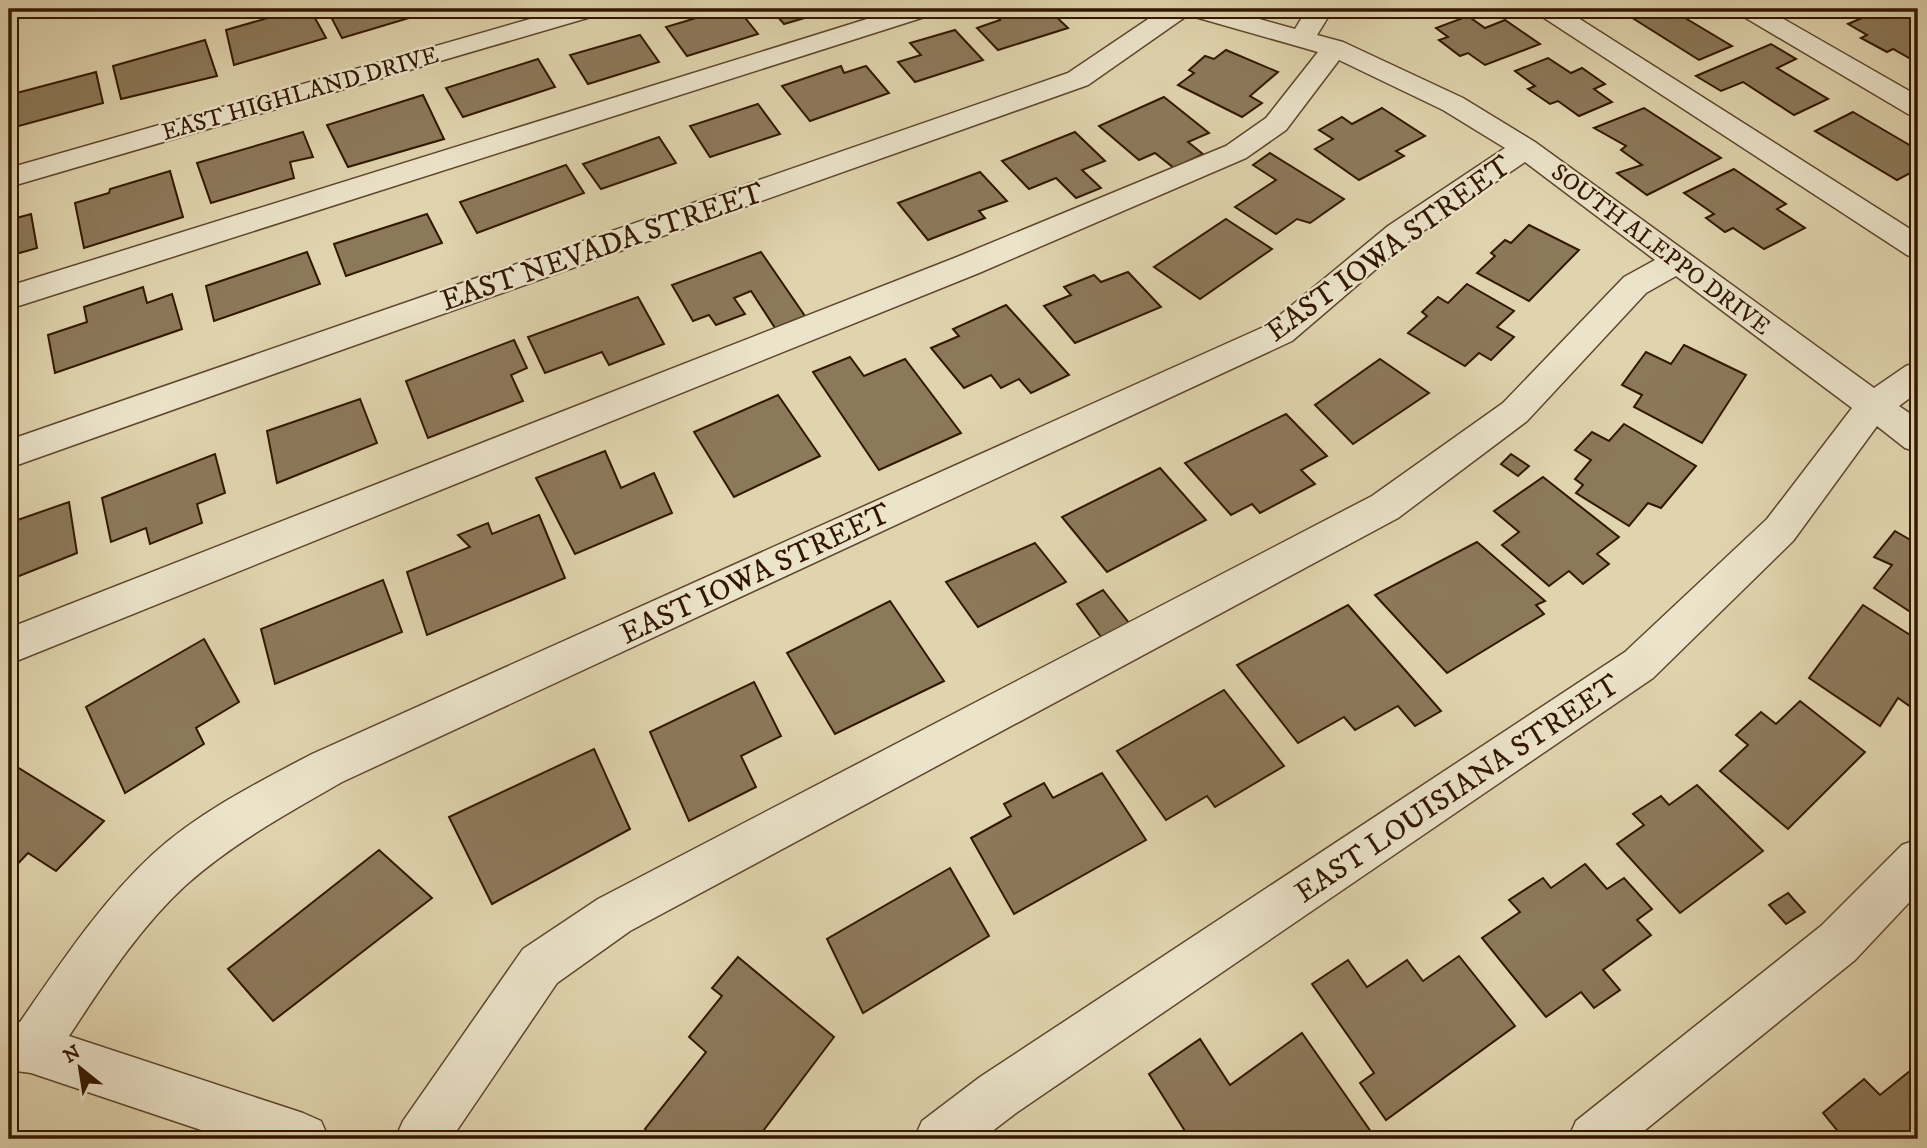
<svg xmlns="http://www.w3.org/2000/svg" width="1927" height="1148" font-family="'IM FELL DW Pica',serif">
	<rect width="100%" height="100%" fill="#e0d4ae"/>
	<filter id="stains"><feTurbulence type="fractalNoise" baseFrequency=".00286" numOctaves="4"/><feColorMatrix values="0 0 0 0 .2 0 0 0 0 .09 0 0 0 0 .02 0 0 0 .5 -.17"/></filter>
	<radialGradient id="worn" r=".72"><stop offset=".6" stop-color="#630" stop-opacity="0"/><stop offset="1" stop-color="#630" stop-opacity=".3"/></radialGradient>
	<g fill="#8c795a" stroke="#321700" stroke-width="2">
		<polygon points="299,9 310,9 326,38 234,65 226,30"/>
		<polygon points="352,9 424,9 426,13 342,38 330,15"/>
		<polygon points="726,9 738,9 758,34 687,56 666,27"/>
		<polygon points="771,9 835,9 784,24"/>
		<polygon points="1015,9 1023,9 1027,17 1049,10 1068,28 998,50 977,28 1000,20 995,15"/>
		<polygon points="1660,9 1670,9 1732,46 1699,60 1634,19"/>
		<polygon points="1883,9 1896,9 1918,21 1918,63 1893,49 1887,52 1861,38 1867,35 1848,24"/>
		<polygon points="1468,16 1485,28 1505,20 1540,44 1485,65 1468,53 1460,56 1439,40 1448,37 1436,28"/>
		<polygon points="955,30 983,60 915,82 898,62 921,55 910,43"/>
		<polygon points="640,35 659,62 588,84 570,55"/>
		<polygon points="205,40 217,76 121,99 113,66"/>
		<polygon points="1771,44 1796,59 1777,68 1828,99 1794,115 1743,82 1721,91 1696,76"/>
		<polygon points="1226,50 1278,72 1250,96 1262,103 1242,117 1178,85 1194,73 1189,70 1205,56 1214,59"/>
		<polygon points="1548,58 1571,73 1582,68 1605,84 1594,89 1612,102 1579,116 1558,101 1550,104 1528,89 1535,86 1515,71"/>
		<polygon points="538,59 555,87 463,117 446,88"/>
		<polygon points="841,66 844,73 866,66 889,93 810,121 782,86"/>
		<polygon points="96,72 103,103 15,127 9,95"/>
		<polygon points="423,95 444,139 348,167 327,125"/>
		<polygon points="1164,97 1209,133 1188,142 1203,154 1174,168 1155,153 1139,160 1099,126"/>
		<polygon points="758,104 780,134 710,157 690,126"/>
		<polygon points="1382,108 1425,136 1396,151 1404,156 1359,180 1315,149 1333,139 1319,130 1342,117 1352,124"/>
		<polygon points="1644,108 1721,158 1647,195 1617,173 1642,165 1621,150 1626,146 1594,128"/>
		<polygon points="1853,112 1918,150 1918,169 1897,180 1815,131"/>
		<polygon points="303,132 313,157 290,162 294,178 211,203 197,163"/>
		<polygon points="1075,132 1105,161 1082,170 1101,188 1076,198 1056,178 1029,189 1002,161"/>
		<polygon points="659,137 676,163 601,189 583,164"/>
		<polygon points="1270,153 1344,199 1310,223 1297,219 1276,234 1235,207 1276,180 1253,165"/>
		<polygon points="566,165 584,193 477,233 460,202"/>
		<polygon points="1734,169 1786,204 1777,209 1805,228 1764,249 1733,228 1725,232 1706,218 1714,214 1684,193"/>
		<polygon points="170,171 183,217 84,248 75,203 109,193 110,189"/>
		<polygon points="980,172 1007,201 979,211 985,218 928,240 898,203"/>
		<polygon points="31,214 37,248 9,256 9,220"/>
		<polygon points="427,214 442,243 346,276 334,244"/>
		<polygon points="1226,219 1272,249 1200,299 1154,267"/>
		<polygon points="1529,225 1579,250 1529,301 1477,273 1495,256 1491,253 1505,240 1511,243"/>
		<polygon points="307,252 320,284 214,321 206,286"/>
		<polygon points="761,252 805,316 775,328 751,291 734,298 745,314 716,325 709,315 693,321 672,285"/>
		<polygon points="1128,272 1161,307 1075,343 1044,306 1071,295 1064,287 1094,275 1101,282"/>
		<polygon points="1467,284 1514,311 1497,327 1514,337 1491,360 1479,353 1465,366 1408,333 1427,316 1422,312 1438,297 1448,303"/>
		<polygon points="143,287 147,303 172,294 182,329 55,373 48,335 87,322 84,307"/>
		<polygon points="638,297 664,344 609,365 602,352 545,373 528,337"/>
		<polygon points="1006,305 1069,375 1031,393 1019,379 1001,388 991,375 964,388 931,348 959,336 953,329"/>
		<polygon points="514,340 527,368 511,375 523,401 428,438 406,381"/>
		<polygon points="1684,345 1746,375 1702,443 1634,407 1642,395 1622,385 1646,352 1671,364"/>
		<polygon points="850,357 864,376 905,359 961,433 879,470 813,372"/>
		<polygon points="1380,359 1429,393 1353,444 1315,405"/>
		<polygon points="778,395 820,456 734,497 694,432"/>
		<polygon points="360,399 377,443 277,483 267,431"/>
		<polygon points="1286,414 1327,456 1301,470 1315,484 1260,513 1252,504 1231,515 1185,463"/>
		<polygon points="1624,424 1696,466 1661,508 1648,503 1629,526 1576,493 1583,485 1575,479 1591,460 1575,450 1592,432 1609,441"/>
		<polygon points="605,451 621,488 654,473 672,513 575,554 536,478"/>
		<polygon points="215,454 225,493 197,504 202,523 150,544 146,528 111,542 102,498"/>
		<polygon points="1511,454 1529,466 1518,476 1501,464"/>
		<polygon points="1160,468 1206,520 1107,572 1062,517"/>
		<polygon points="1543,477 1619,537 1597,554 1609,564 1583,584 1569,571 1549,586 1502,545 1519,532 1494,511"/>
		<polygon points="69,502 77,553 9,580 9,523"/>
		<polygon points="539,515 565,578 427,635 407,572 470,547 458,535 488,523 492,534"/>
		<polygon points="1895,531 1914,542 1918,537 1918,617 1874,588 1892,565 1874,557"/>
		<polygon points="1477,542 1545,601 1536,605 1544,614 1447,673 1375,595"/>
		<polygon points="1035,543 1066,582 978,627 946,582"/>
		<polygon points="383,580 402,632 275,684 261,629"/>
		<polygon points="1103,590 1129,623 1101,637 1077,604"/>
		<polygon points="890,601 944,681 835,734 787,653"/>
		<polygon points="1348,605 1441,711 1415,726 1398,706 1355,730 1344,717 1298,743 1237,665"/>
		<polygon points="1863,605 1918,640 1918,712 1898,698 1880,726 1809,678"/>
		<polygon points="204,639 239,702 196,728 204,744 125,793 86,707"/>
		<polygon points="754,682 781,736 741,756 756,787 689,821 650,732"/>
		<polygon points="1224,690 1284,766 1215,807 1207,796 1166,820 1117,751"/>
		<polygon points="1800,701 1865,752 1788,829 1720,771 1748,745 1736,735 1761,712 1776,724"/>
		<polygon points="594,749 630,829 492,904 449,817"/>
		<polygon points="9,762 104,821 56,871 28,853 9,873"/>
		<polygon points="1102,773 1146,840 1014,914 971,838 1011,816 1004,804 1044,783 1053,798"/>
		<polygon points="1697,785 1763,851 1680,913 1617,844 1644,825 1633,814 1661,796 1669,805"/>
		<polygon points="379,850 432,898 273,1021 228,969"/>
		<polygon points="1585,864 1607,889 1624,878 1652,909 1637,920 1651,935 1603,970 1620,990 1594,1008 1581,992 1546,1017 1482,938 1520,912 1509,900 1543,878 1551,888"/>
		<polygon points="950,868 989,936 863,1013 827,939"/>
		<polygon points="1788,893 1805,912 1786,924 1769,905"/>
		<polygon points="1459,956 1515,1026 1386,1120 1360,1083 1374,1073 1312,984 1348,960 1367,987 1407,960 1423,981"/>
		<polygon points="738,957 834,1037 757,1139 656,1139 645,1129 706,1052 689,1037 722,996 712,988"/>
		<polygon points="1302,1033 1376,1139 1190,1139 1149,1074 1200,1039 1230,1085"/>
		<polygon points="1915,1067 1918,1071 1918,1139 1836,1139 1841,1135 1823,1113 1864,1079 1880,1095"/>
	</g>
	<g fill="none" stroke-linecap="round" stroke-linejoin="round">
		<g stroke="#5e462c" stroke-width="3">
			<g id="minor">
				<polygon points="565,9 605,9 601,14 9,187 9,168"/>
				<polygon points="899,9 938,9 934,14 9,309 9,286"/>
				<path d="M1163 9H1223L1295 29 1307 9H1333L1317 35 1343 42 1463 98 1535 142 1874 388 1906 366 1918 362V392L1899 406 1918 419V452L1905 448 1877 426 1793 541 1653 678 1016 1113 982 1139H914L922 1121 980 1077 1625 652 1767 519 1852 408 1676 276 1646 293 1527 421 1398 518 630 931 557 983 451 1139H395L403 1121 523 949 598 899 1372 496 1503 403 1624 277 1655 260 1525 162 1410 240 1292 341 342 782C288 813 233 843 186 885 139 928 104 983 69 1036L303 1113 321 1121 329 1139H228L31 1073 9 1070V1020L20 1022C61 963 100 903 153 854 199 812 257 783 312 754L1268 325 1388 226 1505 148 1443 110 1339 60 1286 130 1246 158 979 273 9 664V628L957 257 1226 146 1266 118 1318 52 1188 15 1088 85 9 468V440L1068 73Z"/>
				<polygon points="1534,9 1564,9 1918,234 1918,259 1907,255 1538,14"/>
				<polygon points="1735,9 1766,9 1918,96 1918,116 1908,114 1739,14"/>
				<polygon points="1918,839 1918,893 1855,960 1634,1139 1568,1139 1576,1121 1821,926 1902,845"/>
			</g>
		</g>
		<use href="#minor" fill="#ebe3ca" fill-rule="evenodd"/>
	</g>
	<g text-anchor="middle" stroke-width="5" stroke-linejoin="round" paint-order="stroke">
		<g font-size="24" fill="#321700" stroke="#ebe3ca">
			<text transform="translate(300 93) rotate(-16)" y="8">EAST HIGHLAND DRIVE</text>
			<text transform="translate(1661 249) rotate(37)" y="8">SOUTH ALEPPO DRIVE</text>
		</g>
		<g font-size="30" fill="#321700" stroke="#ebe3ca">
			<text transform="translate(602 246) rotate(-19)" y="10">EAST NEVADA STREET</text>
			<text transform="translate(1388 248) rotate(-36)" y="10">EAST IOWA STREET</text>
			<text transform="translate(755 573) rotate(-25)" y="10">EAST IOWA STREET</text>
			<text transform="translate(1457 788) rotate(-34)" y="10">EAST LOUISIANA STREET</text>
		</g>
	</g>
	<rect width="1927" height="1148" fill="none" stroke="#e0d4ae" stroke-width="35"/>
	<rect x="10" y="10" width="1906" height="1127" fill="none" stroke="#321700" stroke-width="3.5"/>
	<rect x="18" y="18" width="1892" height="1113" fill="none" stroke="#321700" stroke-width="2"/>
	<g transform="translate(80 1068) rotate(330)" stroke="#ebe3ca" stroke-width="5" paint-order="stroke">
	<path d="M0-5L12 26L0 18L-12 26Z" fill="#321700"/>
	<text y="-10" font-size="19" font-weight="bold" text-anchor="middle" fill="#321700">N</text>
	</g>
	<rect width="100%" height="100%" filter="url(#stains)"/>
	<rect width="100%" height="100%" fill="url(#worn)"/>
</svg>
